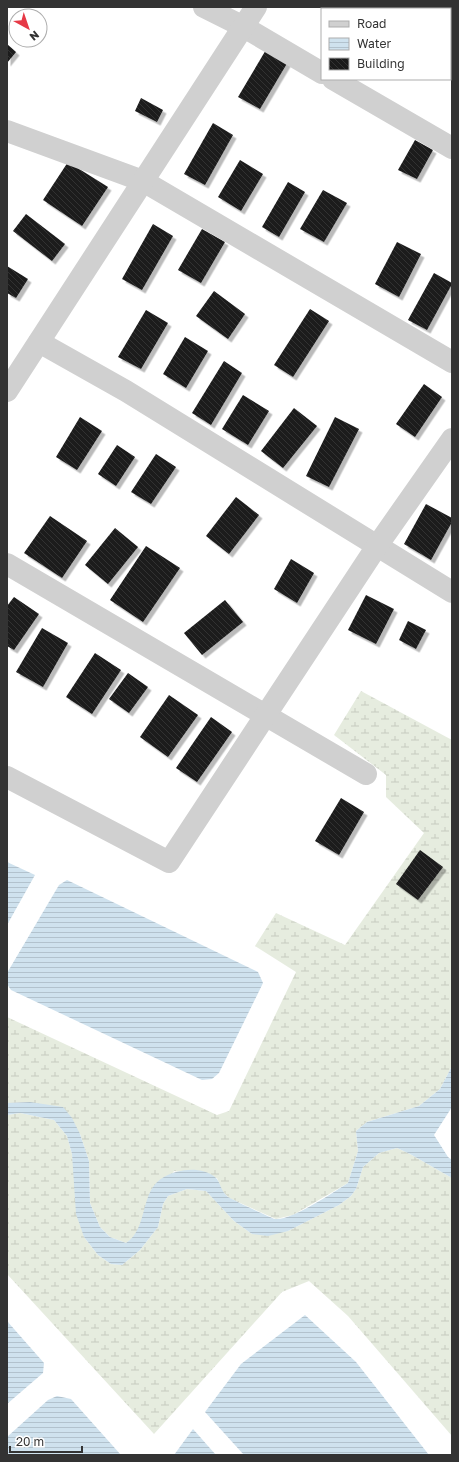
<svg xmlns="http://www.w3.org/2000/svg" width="459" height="1462" font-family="'Golos Text',sans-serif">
	<defs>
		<pattern id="wetland-marsh" width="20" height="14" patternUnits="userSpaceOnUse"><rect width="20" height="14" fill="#e6ecdf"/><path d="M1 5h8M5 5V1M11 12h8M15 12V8" fill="none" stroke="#c6cbc0"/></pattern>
		<pattern id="water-rules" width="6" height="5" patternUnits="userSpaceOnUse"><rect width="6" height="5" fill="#cfe2ee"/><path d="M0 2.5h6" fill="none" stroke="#b2c2cd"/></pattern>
		<pattern id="building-back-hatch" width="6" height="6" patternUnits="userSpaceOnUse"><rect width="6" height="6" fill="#1a1a1a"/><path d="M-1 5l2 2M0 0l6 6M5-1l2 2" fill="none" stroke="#333"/></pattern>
		<filter id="shadow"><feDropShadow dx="3.5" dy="3.5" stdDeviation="0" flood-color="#0004"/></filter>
	</defs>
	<rect width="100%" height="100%" fill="#fff"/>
	<g fill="url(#wetland-marsh)">
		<polygon points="361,691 452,740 452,1066 440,1089 419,1106 367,1122 356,1131 358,1151 348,1183 293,1215 276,1219 229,1198 222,1191 217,1178 174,1171 133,1238 126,1243 110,1237 100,1227 90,1203 89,1161 80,1134 30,1102 7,1103 7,1017 217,1115 229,1111 296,972 255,946 276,913 345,945 424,833 386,797 386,775 334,735"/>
		<polygon points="20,1113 54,1120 67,1136 72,1154 84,1237 98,1255 111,1264 122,1265 140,1250 158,1227 163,1204 168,1196 187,1189 206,1191 234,1221 252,1234 288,1231 339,1205 351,1196 356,1189 363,1167 379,1153 397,1148 410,1154 452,1178 452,1436 348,1316 309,1281 282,1292 154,1434 7,1274 7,1115"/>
	</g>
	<g fill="url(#water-rules)">
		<polygon points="7,862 35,875 7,925"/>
		<polygon points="67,880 258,972 263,983 219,1073 212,1079 202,1080 11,990 7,984 7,973 59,885"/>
		<path d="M452 1066V1107L434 1135 448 1157 452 1160V1178L410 1154 397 1148 379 1153 363 1167 356 1189 351 1196 339 1205 288 1231 268 1236 252 1234 234 1221 206 1191 187 1189 168 1196 163 1204 158 1227 140 1250 122 1265 111 1264 98 1255 84 1237 76 1214 72 1154 67 1136 54 1120 20 1113 7 1115V1103L30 1102 63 1107 72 1118 80 1134 89 1161 90 1203 100 1227 110 1237 126 1243C149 1228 139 1190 164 1177 178 1169 201 1166 215 1177 221 1182 220 1191 228 1197 233 1200 271 1218 275 1219 291 1221 334 1192 348 1183L358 1151 356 1131 367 1122 419 1106 440 1089Z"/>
		<polygon points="305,1315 356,1362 429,1455 244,1455 205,1412 241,1364"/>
		<polygon points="7,1321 44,1363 43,1373 7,1404"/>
		<polygon points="57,1396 71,1399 121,1455 7,1455 7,1437 48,1400"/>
		<polygon points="193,1429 216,1455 174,1455"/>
	</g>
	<g fill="url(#building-back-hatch)" filter="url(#shadow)">
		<polygon points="270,43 292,55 260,109 238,97"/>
		<polygon points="7,44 16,52 7,63"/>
		<polygon points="141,98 163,110 157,122 135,111"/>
		<polygon points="213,123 233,135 205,185 184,174"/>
		<polygon points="415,140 433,150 417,179 398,170"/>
		<polygon points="240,160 263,174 241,211 218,197"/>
		<polygon points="68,162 108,187 82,226 43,200"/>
		<polygon points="288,182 305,192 279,237 262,227"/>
		<polygon points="323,190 347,203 324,242 300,229"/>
		<polygon points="26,214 65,244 52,261 13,231"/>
		<polygon points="153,224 173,236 142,290 122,279"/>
		<polygon points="202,229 225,242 201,283 178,270"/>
		<polygon points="397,242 421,254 399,297 375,284"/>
		<polygon points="7,266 28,279 16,298 7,293"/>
		<polygon points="434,273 452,283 452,284 427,330 408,320"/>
		<polygon points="214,291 245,314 228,339 196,316"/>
		<polygon points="310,309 329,321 293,377 274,365"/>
		<polygon points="146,310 168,323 141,369 118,357"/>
		<polygon points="185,337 208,351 186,388 163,374"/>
		<polygon points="224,361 242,373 211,425 192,413"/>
		<polygon points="424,384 442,397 415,437 396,424"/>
		<polygon points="243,395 269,411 248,445 222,429"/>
		<polygon points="294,408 317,426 283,468 261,451"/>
		<polygon points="80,417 102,431 77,470 56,457"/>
		<polygon points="335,417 359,429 329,487 306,476"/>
		<polygon points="117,445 135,457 116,486 98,474"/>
		<polygon points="156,454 176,467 151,504 131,492"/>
		<polygon points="236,497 259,515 229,554 206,536"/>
		<polygon points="426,504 452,518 452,522 431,560 404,544"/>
		<polygon points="50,516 87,541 62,578 24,553"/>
		<polygon points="115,528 138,547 108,584 85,565"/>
		<polygon points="146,546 180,568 143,622 110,600"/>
		<polygon points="291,559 314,573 297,603 274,589"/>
		<polygon points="366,595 394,609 376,644 348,630"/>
		<polygon points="14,597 39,614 14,650 7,646 7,606"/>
		<polygon points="225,600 243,622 202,655 184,633"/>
		<polygon points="408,621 426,630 416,649 399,640"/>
		<polygon points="42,628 68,643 43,687 16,672"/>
		<polygon points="95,653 121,670 92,714 66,697"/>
		<polygon points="128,673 148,687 129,713 109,699"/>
		<polygon points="169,695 198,715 168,757 140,737"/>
		<polygon points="211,717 232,732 197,782 176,768"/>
		<polygon points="341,798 364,812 339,855 315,841"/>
		<polygon points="420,850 443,867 418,900 396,884"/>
	</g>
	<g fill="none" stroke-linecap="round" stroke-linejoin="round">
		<g stroke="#d0d0d0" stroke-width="22">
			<polyline points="204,7 244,27 322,73"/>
			<polyline points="333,79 452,148"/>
			<polyline points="7,131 143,181 452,362"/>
			<polyline points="39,342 126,391 452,592"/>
			<polyline points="7,391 256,7"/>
			<polyline points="7,564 366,774"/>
			<polyline points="7,777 169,862 377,546 452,439"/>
		</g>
	</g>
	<rect width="459" height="1462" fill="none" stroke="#333333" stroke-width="16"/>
	<rect x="321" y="8" width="130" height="72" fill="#ffffff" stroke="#adadad"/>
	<rect x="329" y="21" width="20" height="6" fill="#d0d0d0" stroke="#adadad"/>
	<text x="357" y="28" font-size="12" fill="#333333">Road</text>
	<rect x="329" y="38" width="20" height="12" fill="url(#water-rules)" stroke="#adadad"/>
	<text x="357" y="48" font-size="12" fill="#333333">Water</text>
	<rect x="329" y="58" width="20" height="12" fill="url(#building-back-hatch)" stroke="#adadad"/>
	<text x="357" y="68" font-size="12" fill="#333333">Building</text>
	<g transform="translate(28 28) rotate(140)"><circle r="19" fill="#ffffff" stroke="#adadad"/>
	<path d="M0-3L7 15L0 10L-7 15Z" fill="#e63946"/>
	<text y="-6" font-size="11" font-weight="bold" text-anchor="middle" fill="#333333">N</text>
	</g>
	<path d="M10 1446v6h72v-6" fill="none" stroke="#333333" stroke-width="2"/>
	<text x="16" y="1446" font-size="12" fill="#333333" stroke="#ffffff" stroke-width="3" paint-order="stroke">20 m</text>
</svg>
